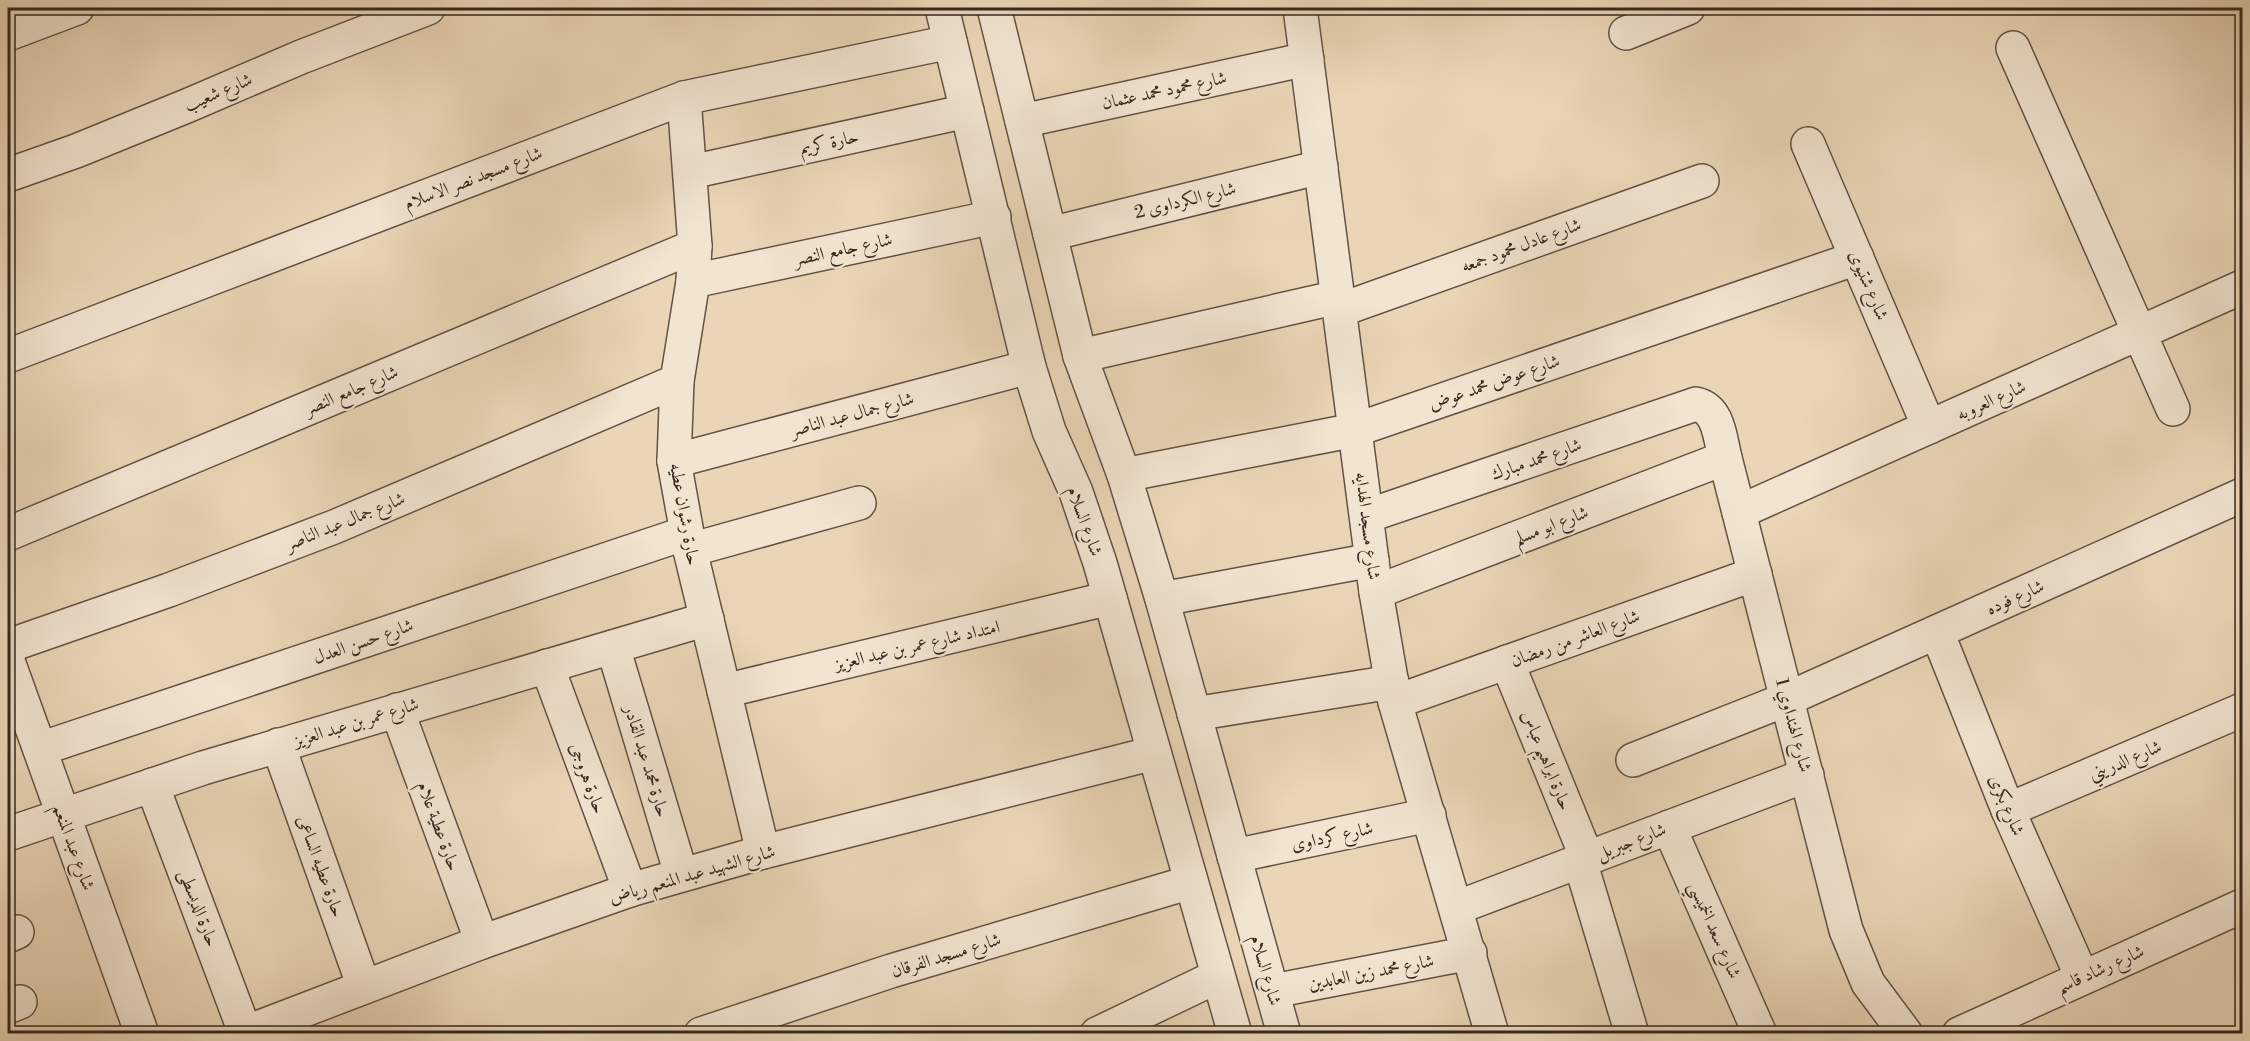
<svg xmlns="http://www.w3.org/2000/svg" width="2250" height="1041" font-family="'Libre Bodoni',Amiri,serif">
	<rect width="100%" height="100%" fill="#ead5b6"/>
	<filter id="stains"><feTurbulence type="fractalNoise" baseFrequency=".00333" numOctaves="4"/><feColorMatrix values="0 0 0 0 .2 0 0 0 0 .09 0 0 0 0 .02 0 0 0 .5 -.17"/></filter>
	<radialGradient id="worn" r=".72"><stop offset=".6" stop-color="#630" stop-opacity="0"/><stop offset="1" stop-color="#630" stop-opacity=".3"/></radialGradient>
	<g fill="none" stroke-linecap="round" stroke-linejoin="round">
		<g stroke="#625346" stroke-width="36">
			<g id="minor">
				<polyline points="942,8 1029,367 1049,431 1076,492 1100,563 1235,1034"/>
				<polyline points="994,8 1080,356 1124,475 1162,599 1284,1034"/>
				<polyline points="1300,8 1376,592 1395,702 1492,1034"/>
				<polyline points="1626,33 1688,8"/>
				<polyline points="8,34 77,8"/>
				<polyline points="2013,48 2173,409"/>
				<polyline points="684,98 695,246 693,281 677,381 674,461 690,550 763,852"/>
				<polyline points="1022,121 1307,59"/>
				<polyline points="1808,144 1929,427"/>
				<polyline points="691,172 967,111"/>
				<polyline points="8,175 76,151 189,105 301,57 428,8"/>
				<polyline points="1050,234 1321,167"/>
				<polyline points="693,281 994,217"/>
				<polyline points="1340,310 1702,181"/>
				<polyline points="8,356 684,98 950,42"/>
				<polyline points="1080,356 1338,297"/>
				<polyline points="674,461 1029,367"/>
				<polyline points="1124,475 1355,430 1857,258"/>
				<polyline points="1739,512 2242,287"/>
				<path d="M1367 516 1696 404C1719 409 1720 438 1725 458L1846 930 1868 983 1906 1034"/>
				<polyline points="8,534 695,246"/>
				<polyline points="690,550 859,503"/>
				<polyline points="1376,592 1725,458"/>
				<polyline points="1162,599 1372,560"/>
				<polyline points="1937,632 2008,810 2082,977"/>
				<polyline points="8,646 169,590 334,527 677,381"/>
				<polyline points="613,647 681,874"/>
				<polyline points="8,661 142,1034"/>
				<polyline points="1507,662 1587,858"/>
				<polyline points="547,666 630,890"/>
				<polyline points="724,691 1110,598"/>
				<polyline points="1395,702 1755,574"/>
				<polyline points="397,710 482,942"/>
				<polyline points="1194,714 1392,682"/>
				<polyline points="278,745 364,987"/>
				<polyline points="40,749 686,533"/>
				<polyline points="1633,760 1787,699 2242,495"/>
				<polyline points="152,785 245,1032"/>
				<polyline points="2008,810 2242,710"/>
				<polyline points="1669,827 1760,1034"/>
				<polyline points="8,834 203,768 707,619"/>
				<polyline points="1234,856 1429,815"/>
				<polyline points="1580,861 1632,1034"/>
				<polyline points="1456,908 1807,775"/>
				<polyline points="8,936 17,932"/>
				<polyline points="1273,991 1470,953"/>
				<polyline points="8,1007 20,1002"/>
				<polyline points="242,1034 482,942 630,890 763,852 1154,753"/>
				<polyline points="701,1034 891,971 1191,882"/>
				<polyline points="1097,1034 1218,976"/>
				<polyline points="1959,1034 2242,906"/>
			</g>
		</g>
		<use href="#minor" stroke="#f1e4d0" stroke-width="33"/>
	</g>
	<g text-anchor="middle" stroke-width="4.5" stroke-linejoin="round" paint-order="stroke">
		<g font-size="18" fill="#342820" stroke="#f1e4d0">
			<text transform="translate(1164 90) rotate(-12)" y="6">شارع محمود محمد عثمان</text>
			<text transform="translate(218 92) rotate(-23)" y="6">شارع شعيب</text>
			<text transform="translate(829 142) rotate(-12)" y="6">حارة كريم</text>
			<text transform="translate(473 178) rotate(-21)" y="6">شارع مسجد نصر الاسلام</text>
			<text transform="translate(1185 200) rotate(-14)" y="6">شارع الكرداوى 2</text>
			<text transform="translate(1521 245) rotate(-20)" y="6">شارع عادل محمود جمعه</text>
			<text transform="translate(843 249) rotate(-12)" y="6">شارع جامع النصر</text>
			<text transform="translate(1869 285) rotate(67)" y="6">شارع شتيوى</text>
			<text transform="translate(1494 382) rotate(-19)" y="6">شارع عوض محمد عوض</text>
			<text transform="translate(351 390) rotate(-23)" y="6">شارع جامع النصر</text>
			<text transform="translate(1991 400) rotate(-24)" y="6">شارع العروبه</text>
			<text transform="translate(852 414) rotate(-15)" y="6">شارع جمال عبد الناصر</text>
			<text transform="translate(1536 459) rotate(-19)" y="6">شارع محمد مبارك</text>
			<text transform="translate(685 514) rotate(80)" y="6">حارة رشوان عطيه</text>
			<text transform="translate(345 521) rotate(-22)" y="6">شارع جمال عبد الناصر</text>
			<text transform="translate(1085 521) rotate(70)" y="6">شارع السلام</text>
			<text transform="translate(1551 525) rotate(-21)" y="6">شارع ابو مسلم</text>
			<text transform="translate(1368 526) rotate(83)" y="6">شارع مسجد الهدايه</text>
			<text transform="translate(2015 597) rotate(-24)" y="6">شارع فوده</text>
			<text transform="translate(1575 638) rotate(-20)" y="6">شارع العاشر من رمضان</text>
			<text transform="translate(363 641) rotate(-19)" y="6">شارع حسن العدل</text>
			<text transform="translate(917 645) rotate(-13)" y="6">امتداد شارع عمر بن عبد العزيز</text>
			<text transform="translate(356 722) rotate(-17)" y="6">شارع عمر بن عبد العزيز</text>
			<text transform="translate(1794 725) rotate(75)" y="6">شارع الهنداوي 1</text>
			<text transform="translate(1547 760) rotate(68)" y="6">حارة ابراهيم عباس</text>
			<text transform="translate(2125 760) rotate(-23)" y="6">شارع الدريني</text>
			<text transform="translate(647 761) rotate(73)" y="6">حارة محمد عبد القادر</text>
			<text transform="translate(588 778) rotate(70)" y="6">حارة هروجى</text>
			<text transform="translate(2007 805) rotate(67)" y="6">شارع بكرى</text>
			<text transform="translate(439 826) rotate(70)" y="6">حارة عطية علام</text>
			<text transform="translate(1332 836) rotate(-12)" y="6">شارع كرداوى</text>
			<text transform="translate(1631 841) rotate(-21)" y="6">شارع جبريل</text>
			<text transform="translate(74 847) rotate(70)" y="6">شارع عبد المنعم</text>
			<text transform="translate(321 866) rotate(70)" y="6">حارة عطيه الساعى</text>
			<text transform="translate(692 874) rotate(-16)" y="6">شارع الشهيد عبد المنعم رياض</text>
			<text transform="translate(199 908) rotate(69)" y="6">حارة الديسطى</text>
			<text transform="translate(1715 930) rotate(66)" y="6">شارع سعد الخميسي</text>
			<text transform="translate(946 955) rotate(-17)" y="6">شارع مسجد الفرقان</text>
			<text transform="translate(2100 969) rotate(-24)" y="6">شارع رشاد قاسم</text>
			<text transform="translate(1266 970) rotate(74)" y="6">شارع السلام</text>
			<text transform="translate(1371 972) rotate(-11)" y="6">شارع محمد زين العابدين</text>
		</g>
	</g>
	<rect width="2250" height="1041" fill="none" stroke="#ead5b6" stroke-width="30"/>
	<rect x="9" y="9" width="2232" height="1023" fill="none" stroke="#342820" stroke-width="3"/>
	<rect x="15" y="15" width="2220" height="1011" fill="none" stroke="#342820" stroke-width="1.5"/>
	<rect width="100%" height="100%" filter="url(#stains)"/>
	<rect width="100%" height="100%" fill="url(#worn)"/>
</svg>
